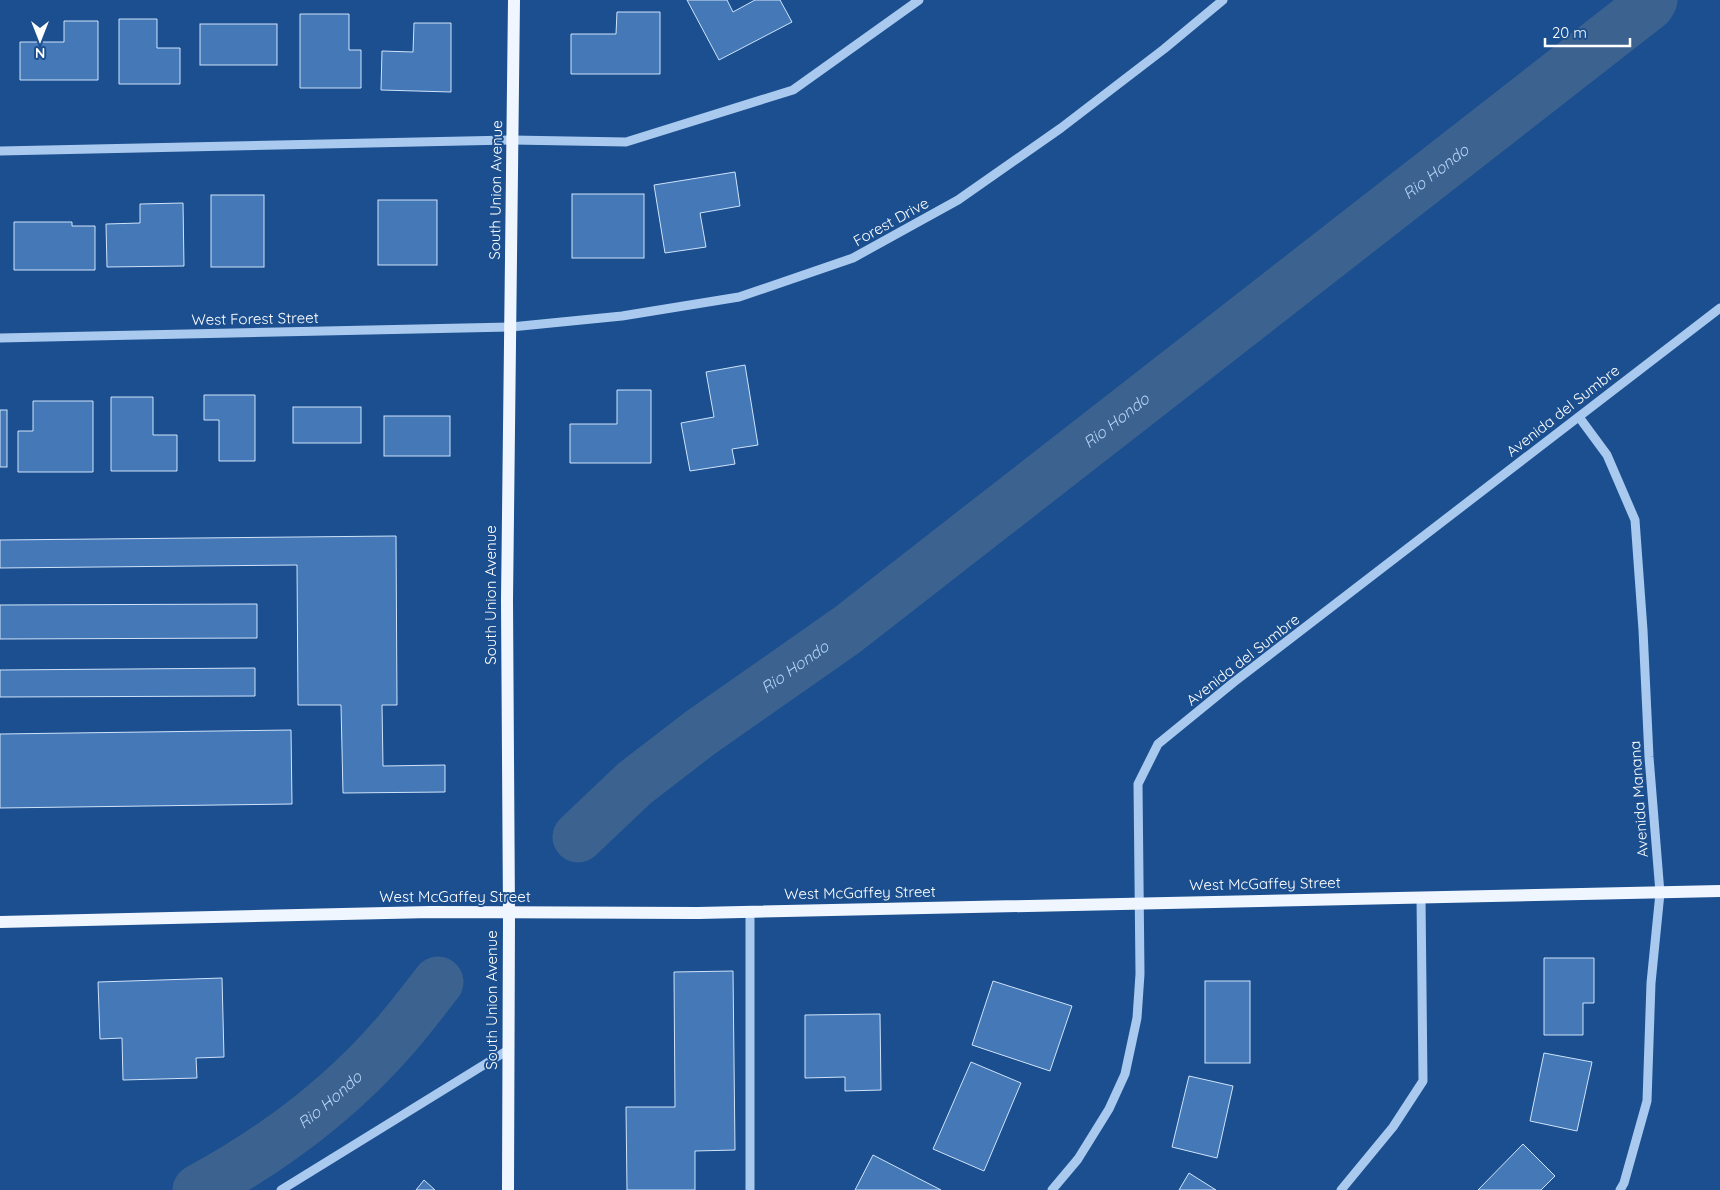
<svg xmlns="http://www.w3.org/2000/svg" width="1720" height="1190" font-family="Quicksand,sans-serif">
	<rect width="100%" height="100%" fill="#1b4f8f"/>
	<g fill="none" stroke-linecap="round" stroke-linejoin="round">
		<g stroke="#3c6290" stroke-width="51">
			<path id="s1" d="M578 837 635 783 700 733 847 630 1649 5 1652 0"/>
			<path id="s2" d="M198 1190C270 1151 339 1100 393 1038 409 1020 423 1001 438 982"/>
		</g>
	</g>
	<g fill="#4478b7" stroke="#cfe3fa">
		<polygon points="687,0 727,0 733,12 755,0 780,0 792,22 719,60"/>
		<polygon points="617,12 660,12 660,74 571,74 571,34 616,34"/>
		<polygon points="300,14 349,14 349,50 361,50 361,88 300,88"/>
		<polygon points="119,19 157,19 157,48 180,48 180,84 119,84"/>
		<polygon points="64,21 98,21 98,80 20,80 20,42 64,42"/>
		<polygon points="414,23 451,23 451,92 381,90 382,51 413,52"/>
		<rect x="200" y="24" width="77" height="41"/>
		<polygon points="735,172 740,206 700,213 706,247 665,253 654,185"/>
		<rect x="572" y="194" width="72" height="64"/>
		<rect x="211" y="195" width="53" height="72"/>
		<rect x="378" y="200" width="59" height="65"/>
		<polygon points="183,203 184,266 107,267 106,224 140,223 140,204"/>
		<polygon points="14,222 72,222 72,226 95,226 95,270 14,270"/>
		<polygon points="745,365 758,445 732,449 735,464 690,471 681,423 714,417 706,372"/>
		<polygon points="617,390 651,390 651,463 570,463 570,424 617,424"/>
		<polygon points="204,395 255,395 255,461 219,461 219,420 204,420"/>
		<polygon points="111,397 153,397 153,435 177,435 177,471 111,471"/>
		<polygon points="33,401 93,401 93,472 18,472 18,431 33,431"/>
		<rect x="293" y="407" width="68" height="36"/>
		<rect x="0" y="410" width="7" height="57"/>
		<rect x="384" y="416" width="66" height="40"/>
		<polygon points="396,536 397,705 382,705 383,766 445,765 445,792 343,793 341,705 298,705 297,565 0,568 0,540"/>
		<polygon points="257,604 257,638 0,639 0,605"/>
		<polygon points="255,668 255,696 0,697 0,670"/>
		<polygon points="291,730 292,804 0,808 0,734"/>
		<polygon points="1544,958 1594,958 1594,1003 1583,1003 1583,1035 1544,1035"/>
		<polygon points="733,971 735,1150 695,1151 695,1190 627,1190 626,1107 675,1107 674,972"/>
		<polygon points="222,978 224,1057 196,1058 197,1078 123,1080 122,1038 100,1039 98,982"/>
		<polygon points="993,981 1072,1006 1050,1071 972,1045"/>
		<rect x="1205" y="981" width="45" height="82"/>
		<polygon points="880,1014 881,1090 845,1091 845,1077 805,1078 805,1015"/>
		<polygon points="1544,1053 1592,1062 1577,1131 1530,1121"/>
		<polygon points="971,1062 1021,1083 984,1171 933,1149"/>
		<polygon points="1189,1076 1233,1086 1217,1158 1172,1147"/>
		<polygon points="1523,1144 1555,1176 1541,1190 1478,1190"/>
		<polygon points="873,1155 941,1190 855,1190"/>
		<polygon points="1189,1173 1216,1190 1179,1190"/>
		<polygon points="424,1180 435,1190 416,1190"/>
	</g>
	<g fill="none" stroke-linecap="round" stroke-linejoin="round">
		<g stroke="#a9c9ee" stroke-width="9">
			<polyline points="0,151 512,140 626,142 793,90 919,0"/>
			<polyline points="0,338 511,327 622,316 739,297 853,258 958,200 1061,128 1164,49 1223,0"/>
			<polyline points="1579,417 1607,455 1635,520 1643,630 1649,757 1660,893 1651,983 1647,1101 1624,1183 1620,1190"/>
			<polyline points="750,912 750,1190"/>
			<polyline points="281,1190 508,1050"/>
			<polyline points="1052,1190 1078,1159 1109,1109 1125,1074 1137,1018 1140,974 1138,784 1158,744 1234,682 1720,308"/>
			<polyline points="1341,1190 1393,1127 1423,1081 1421,897"/>
		</g>
		<g stroke="#f0f6ff" stroke-width="12">
			<polyline points="0,922 431,912 698,913 1720,891"/>
			<polyline points="508,1190 509,914 507,601 514,0"/>
		</g>
	</g>
	<g text-anchor="middle" stroke-width="4" stroke-linejoin="round" paint-order="stroke">
		<g font-size="15" fill="#fff" stroke="#1b4f8f">
			<text transform="translate(496 190) rotate(-89)" y="5">South Union Avenue</text>
			<text transform="translate(891 222) rotate(-29)" y="5">Forest Drive</text>
			<text transform="translate(255 319) rotate(-1)" y="5">West Forest Street</text>
			<text transform="translate(1563 411) rotate(-38)" y="5">Avenida del Sumbre</text>
			<text transform="translate(491 595) rotate(-90)" y="5">South Union Avenue</text>
			<text transform="translate(1243 660) rotate(-38)" y="5">Avenida del Sumbre</text>
			<text transform="translate(1639 799) rotate(-94)" y="5">Avenida Manana</text>
			<text transform="translate(1265 884) rotate(-1)" y="5">West McGaffey Street</text>
			<text transform="translate(860 893) rotate(-1)" y="5">West McGaffey Street</text>
			<text x="455" y="902">West McGaffey Street</text>
			<text transform="translate(492 1000) rotate(-90)" y="5">South Union Avenue</text>
		</g>
		<g font-size="16" font-style="italic" fill="#b5d3f5" stroke="#1b4f8f">
			<text dy="6" stroke="none"><textPath href="#s1" startOffset="1086">Rio Hondo</textPath></text>
			<text dy="6" stroke="none"><textPath href="#s1" startOffset="681">Rio Hondo</textPath></text>
			<text dy="6" stroke="none"><textPath href="#s1" startOffset="276">Rio Hondo</textPath></text>
			<text dy="6" stroke="none"><textPath href="#s2" startOffset="160">Rio Hondo</textPath></text>
		</g>
	</g>
	<g transform="translate(40 40) rotate(180)" stroke="#1b4f8f" stroke-width="4" paint-order="stroke">
	<path d="M0-4L9 19L0 12L-9 19Z" fill="#ffffff"/>
	<text y="-8" font-size="14" font-weight="bold" text-anchor="middle" fill="#ffffff">N</text>
	</g>
	<path d="M1545 38v8h85v-8" fill="none" stroke="#ffffff" stroke-width="2.5"/>
	<text x="1552" y="38" font-size="15" fill="#ffffff" stroke="#1b4f8f" stroke-width="4" paint-order="stroke">20 m</text>
</svg>
